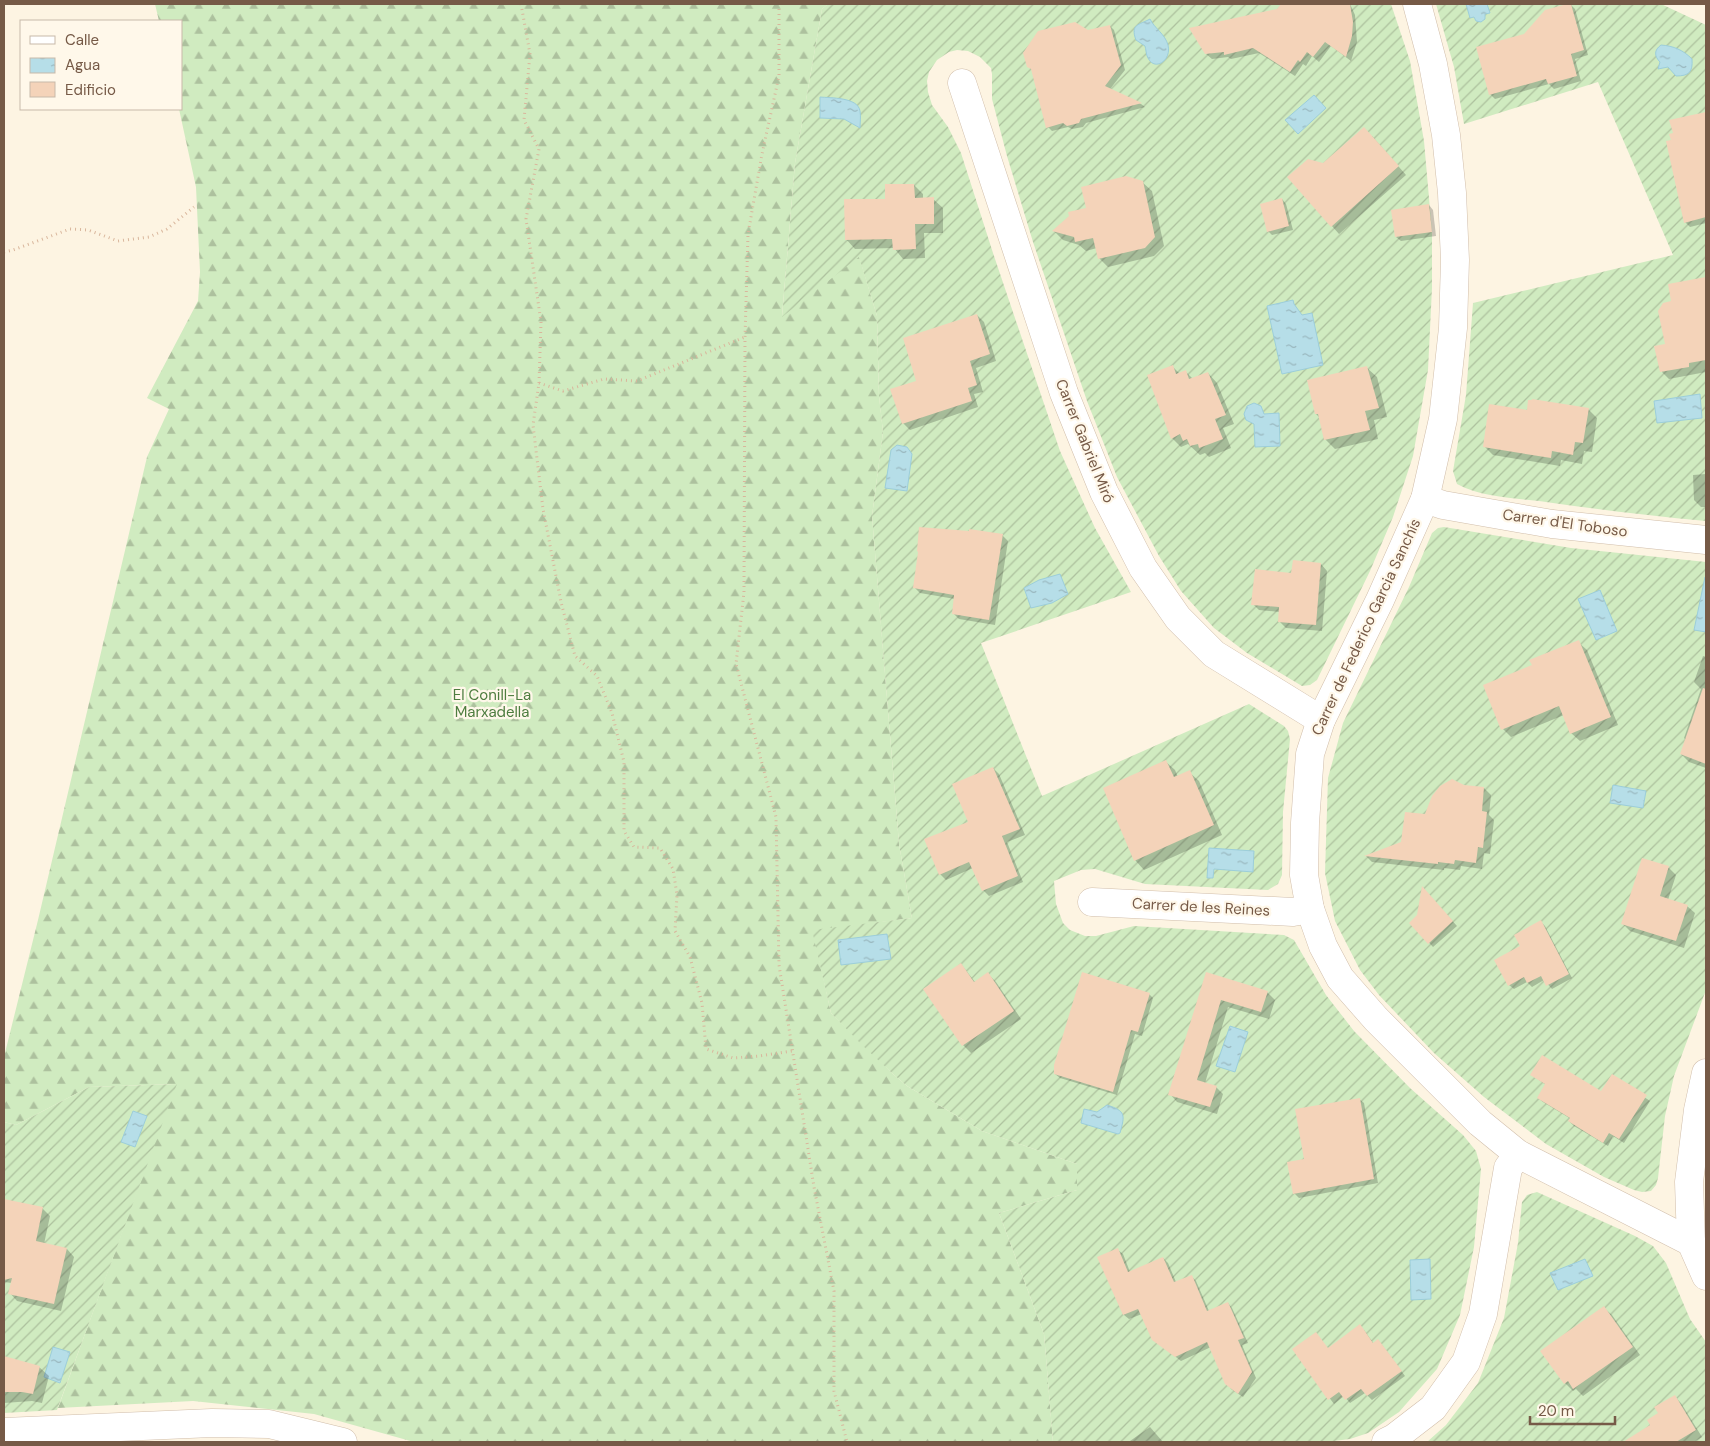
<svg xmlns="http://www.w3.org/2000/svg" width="1710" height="1446" font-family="'DM Sans',sans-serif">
	<defs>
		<pattern id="forest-firs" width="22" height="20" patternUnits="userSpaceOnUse" patternTransform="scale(1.25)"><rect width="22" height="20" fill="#d0ebc0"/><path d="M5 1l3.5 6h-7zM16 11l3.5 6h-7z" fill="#adc19e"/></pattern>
		<pattern id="garden-furrows" width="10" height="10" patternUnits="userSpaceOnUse" patternTransform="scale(1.25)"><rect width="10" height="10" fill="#d0ebc0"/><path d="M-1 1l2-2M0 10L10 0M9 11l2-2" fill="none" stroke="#adc19e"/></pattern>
		<pattern id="water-ripples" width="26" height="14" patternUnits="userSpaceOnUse" patternTransform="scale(1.25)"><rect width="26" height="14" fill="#b6dee8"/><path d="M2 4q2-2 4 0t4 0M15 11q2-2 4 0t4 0" fill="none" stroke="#99b7be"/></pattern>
	</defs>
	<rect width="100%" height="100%" fill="#fdf4e2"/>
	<polygon fill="url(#forest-firs)" points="155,4 828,4 822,9 795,163 782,316 859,256 877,316 879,396 883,432 872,516 899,844 912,918 813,931 831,1013 893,1074 907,1086 982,1131 1077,1164 1077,1190 999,1213 1044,1334 1053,1442 414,1442 314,1414 193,1401 58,1408 176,1084 89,1087 16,1125 4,1122 4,1057 38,920 147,457 169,409 147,398 198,301 200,272 196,187 179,109 181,109 181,21 159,21"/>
	<g fill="url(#garden-furrows)">
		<polygon points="828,4 1391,4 1410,61 1424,141 1432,232 1432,288 1428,370 1413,456 1393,517 1370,571 1317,680 1310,685 1302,686 1247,653 1214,628 1181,591 1159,556 1117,477 1087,401 1033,242 1007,156 992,99 992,74 991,68 980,57 968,51 957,50 949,52 937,60 929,72 927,81 928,92 932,105 948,127 961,153 993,253 1060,451 1095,528 1131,592 981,643 1042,796 1249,704 1284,726 1288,731 1290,739 1283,812 1282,875 1278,884 1268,890 1145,884 1095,869 1081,870 1054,881 1056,904 1063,923 1070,930 1085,936 1096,936 1134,926 1284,935 1294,940 1326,995 1354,1031 1410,1088 1463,1135 1476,1151 1481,1169 1474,1247 1460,1315 1437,1369 1399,1412 1368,1433 1350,1439 1326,1442 1053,1442 1044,1334 999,1213 1077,1190 1077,1164 982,1131 907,1086 893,1074 861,1044 831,1013 812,930 912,918 899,844 872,516 883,432 879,396 877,316 859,257 782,317 795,163 822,9"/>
		<path d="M1436 4H1661L1706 25V521C1650 516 1595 509 1539 501 1513 498 1481 497 1457 484L1453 471 1466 395 1473 303 1673 255 1598 82 1464 124 1454 67Z"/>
		<polygon points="1444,527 1571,548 1706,562 1706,990 1674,1076 1665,1116 1658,1178 1656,1185 1651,1191 1642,1192 1634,1190 1604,1177 1546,1144 1484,1097 1434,1053 1379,995 1360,970 1335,921 1325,873 1328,778 1343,723 1409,587 1432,533 1438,528"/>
		<polygon points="177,1084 57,1410 4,1413 4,1122 16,1125 89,1087"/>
		<polygon points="1537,1192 1635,1236 1653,1246 1666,1263 1690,1319 1706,1342 1706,1442 1427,1442 1446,1425 1478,1383 1504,1318 1518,1243 1522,1202 1527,1195"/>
	</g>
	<g fill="url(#water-ripples)" stroke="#9cceda">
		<polygon points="1466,4 1487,4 1490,13 1485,14 1485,19 1481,22 1476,21 1474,17 1470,18"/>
		<path d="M1150 19C1155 29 1165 34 1168 45 1172 60 1155 72 1148 58 1146 55 1146 49 1145 46L1136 40C1130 24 1139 25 1150 19Z"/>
		<path d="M1661 45C1674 46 1683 50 1692 59 1693 72 1689 76 1676 76L1668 67 1658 69 1660 62C1654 56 1654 50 1661 45Z"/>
		<polygon points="1314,95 1326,108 1298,134 1285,120"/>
		<path d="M820 97C830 98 858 97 860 111 861 117 860 123 860 128L844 119 820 118Z"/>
		<polygon points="1293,300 1294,304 1302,315 1312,313 1323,365 1282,374 1267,306"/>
		<polygon points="1700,394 1702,418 1657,423 1654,401"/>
		<polygon points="1254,403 1261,406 1264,414 1279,413 1280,446 1255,447 1254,424 1246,420 1244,414 1247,406"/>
		<polygon points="897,445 907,447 912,454 907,491 885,488 891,450"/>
		<polygon points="1060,574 1068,594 1052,603 1031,608 1024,588 1039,580"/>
		<polygon points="1705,577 1706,578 1706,632 1694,630"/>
		<polygon points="1600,590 1617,631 1596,640 1578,599"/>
		<polygon points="1613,785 1646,791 1643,808 1610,803"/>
		<polygon points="1209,848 1254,851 1253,872 1214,869 1213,878 1207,878"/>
		<polygon points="887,934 891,959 841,965 838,940"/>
		<polygon points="1230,1026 1248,1032 1235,1072 1216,1066"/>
		<path d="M1107 1105C1126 1111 1125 1115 1120 1133L1118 1134 1081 1123 1084 1109 1097 1112Z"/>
		<polygon points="133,1111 147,1116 135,1147 121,1142"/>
		<polygon points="1430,1259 1431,1299 1411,1300 1410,1260"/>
		<polygon points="1585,1259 1593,1276 1558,1290 1550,1273"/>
		<polygon points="53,1347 70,1352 60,1383 44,1377"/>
	</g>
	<g fill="#0003">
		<polygon points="1282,4 1350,4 1355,15 1357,42 1351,61 1331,46 1319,62 1312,56 1306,66 1303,64 1295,76 1259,53 1231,59 1228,57 1212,59 1206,54 1278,11"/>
		<polygon points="1570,4 1575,9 1588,55 1575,59 1581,81 1554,89 1549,84 1495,99 1490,94 1524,35"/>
		<polygon points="1110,26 1114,30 1125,70 1110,89 1141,104 1145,107 1086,123 1083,127 1072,129 1068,127 1052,131 1048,127 1033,71 1028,66 1088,32"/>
		<polygon points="1705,114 1706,223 1690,227 1685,222 1672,141"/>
		<polygon points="1372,136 1406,175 1339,234 1289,177 1323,165"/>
		<polygon points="1142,182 1152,191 1164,246 1154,256 1108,267 1099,258 1097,248 1086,251 1079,245 1063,240 1054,231 1087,209"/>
		<polygon points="914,185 923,194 923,199 933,199 943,208 943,233 924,233 925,258 903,259 894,248 855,249 846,239 886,200"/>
		<polygon points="1282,199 1286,204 1293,230 1272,235 1268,231"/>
		<polygon points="1429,205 1433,210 1436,236 1401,241 1396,237"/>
		<polygon points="1706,278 1706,372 1669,379 1662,372 1673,302 1669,285"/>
		<polygon points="977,315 984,322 996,361 976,368 983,392 974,394 978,407 910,430 903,423 918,382"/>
		<polygon points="1173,367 1180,374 1186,372 1193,379 1208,373 1217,383 1234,424 1223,428 1231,448 1209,457 1205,453 1200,455 1188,444 1181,447 1172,438"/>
		<polygon points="1367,368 1377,377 1387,417 1374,420 1378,439 1335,449 1325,439 1320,418 1316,414"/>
		<polygon points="1588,409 1597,418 1592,452 1584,451 1582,464 1561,460 1560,466 1493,455 1484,446 1528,411"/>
		<polygon points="1706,474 1706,507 1701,507 1694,500 1693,475"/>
		<polygon points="1002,535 1008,541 995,625 959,619 953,613 955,599 920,593 914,587 919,552"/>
		<polygon points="1321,564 1327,571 1322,631 1286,628 1280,622 1280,612 1259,610 1253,604 1292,575"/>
		<polygon points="1578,642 1587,650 1618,725 1580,741 1571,733 1564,715 1511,737 1503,729 1533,666"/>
		<polygon points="1703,656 1706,657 1706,768 1689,762 1681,754 1686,740 1684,738 1701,689 1694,682"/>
		<polygon points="1165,761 1175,770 1178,777 1189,772 1199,781 1222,835 1144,870 1135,860"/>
		<polygon points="993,768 999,774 1025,835 1007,842 1023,882 989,896 983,890 973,868 946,880 940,874 969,822"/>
		<polygon points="1463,786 1484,788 1491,795 1489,815 1494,820 1490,854 1484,853 1482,869 1461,866 1460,870 1444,868 1444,870 1372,862 1366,856 1402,843 1426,815"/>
		<polygon points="1643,859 1669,868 1676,875 1668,900 1687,906 1695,913 1684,948 1630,931 1622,923"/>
		<polygon points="1426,892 1457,926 1433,947 1411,923 1419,916"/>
		<polygon points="1541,922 1545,926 1572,978 1552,989 1544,980 1532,987 1527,982 1514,989 1509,985 1521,947"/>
		<polygon points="961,964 975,982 988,974 996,982 1021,1019 971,1053 963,1045"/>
		<polygon points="1206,974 1267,992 1275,1000 1269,1019 1228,1007 1205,1083 1216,1087 1223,1094 1217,1114 1177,1102 1170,1094"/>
		<polygon points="1149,994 1153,998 1142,1036 1135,1034 1117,1095 1060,1078 1055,1074"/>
		<polygon points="1532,1075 1602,1093 1613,1076 1650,1101 1624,1143 1613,1136 1608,1146 1574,1126 1569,1121 1571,1119 1543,1102 1538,1098 1546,1085"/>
		<polygon points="1359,1099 1364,1103 1378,1183 1299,1198 1294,1193 1306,1160"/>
		<polygon points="4,1200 42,1208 50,1216 44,1244 67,1249 74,1257 61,1311 17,1301 10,1293 12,1283 4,1282"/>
		<polygon points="1118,1250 1123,1254 1130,1272 1163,1258 1168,1263 1176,1282 1192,1277 1196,1281 1209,1311 1228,1303 1232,1308 1248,1343 1242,1345 1256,1378 1243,1397 1231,1389 1211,1347 1181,1361 1153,1339 1142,1314 1129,1319 1124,1315"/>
		<polygon points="1603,1307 1612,1315 1640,1355 1583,1396 1576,1389 1573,1391 1565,1383"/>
		<polygon points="1364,1330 1374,1344 1378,1340 1382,1345 1405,1376 1372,1400 1365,1393 1350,1403 1344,1396 1334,1404 1293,1349 1328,1349"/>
		<polygon points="4,1358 39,1367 49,1376 42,1403 32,1401 4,1403"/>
		<polygon points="1674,1396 1681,1403 1702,1437 1694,1442 1625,1442 1652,1426 1659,1414"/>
		<polygon points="1150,1427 1163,1442 1131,1442 1130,1441"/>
	</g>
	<g fill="#f4d3b9">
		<polygon points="1281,4 1350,4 1353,22 1352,36 1346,57 1325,42 1313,57 1307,52 1300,62 1298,60 1290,72 1253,48 1224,55 1224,52 1205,54 1189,28 1277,9"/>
		<polygon points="1567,4 1571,4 1584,50 1571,54 1577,76 1548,84 1546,79 1489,95 1476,47 1524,34 1545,10"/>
		<polygon points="1075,22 1088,30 1110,25 1121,65 1105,86 1142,103 1081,119 1079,123 1067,126 1063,123 1046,128 1031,69 1027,67 1023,53 1038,31"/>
		<polygon points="1706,112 1706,217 1684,223 1666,141 1671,140 1669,134 1673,133 1669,120"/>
		<polygon points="1364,127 1399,166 1331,227 1287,177 1308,159 1323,163"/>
		<polygon points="1126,176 1143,181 1155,237 1145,248 1098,259 1093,238 1075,242 1074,237 1052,231 1069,216 1068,212 1086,208 1081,187"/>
		<polygon points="885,184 914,184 915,198 934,197 934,224 915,224 916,249 893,250 892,239 845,240 844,199 885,199"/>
		<polygon points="1282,198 1289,226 1267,232 1260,204"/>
		<polygon points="1429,204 1432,232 1395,237 1391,210"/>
		<polygon points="1706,277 1706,360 1689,363 1689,367 1660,372 1654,346 1665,344 1658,311 1663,303 1671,301 1668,284"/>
		<polygon points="977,314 990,354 970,361 977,385 968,388 972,401 902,424 890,389 916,381 903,338"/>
		<polygon points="1173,365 1176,374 1186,370 1189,379 1208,372 1226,415 1215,419 1223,439 1199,448 1198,444 1190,446 1187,439 1183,441 1180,434 1171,439 1147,375"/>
		<polygon points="1367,366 1379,408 1365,411 1370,430 1324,440 1318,414 1315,414 1307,380"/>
		<polygon points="1532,399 1589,408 1583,443 1575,442 1573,455 1552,451 1551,458 1483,447 1489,404 1527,410 1528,400 1532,400"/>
		<polygon points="919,527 969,531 969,529 1003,534 989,620 952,614 954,595 913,588 918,552 917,551"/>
		<polygon points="1293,560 1321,563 1316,625 1278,622 1279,607 1251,605 1255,569 1291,573"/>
		<polygon points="1579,640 1611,717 1570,734 1559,706 1501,730 1483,685 1532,665 1529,660"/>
		<polygon points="1703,688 1706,689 1706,764 1680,754"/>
		<polygon points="1166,760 1174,777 1190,770 1214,825 1134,861 1103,788"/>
		<polygon points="993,767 1020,829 1002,836 1018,876 982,891 969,862 939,875 924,839 968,822 952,784"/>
		<polygon points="1452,779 1464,785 1484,787 1482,811 1487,812 1483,848 1478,847 1476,863 1455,860 1454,864 1438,862 1438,864 1364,856 1401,842 1405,812 1425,814 1432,796 1440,786"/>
		<polygon points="1642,858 1669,866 1660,896 1688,905 1676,941 1621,924"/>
		<polygon points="1422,886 1453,921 1428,944 1409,923 1417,915"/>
		<polygon points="1541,920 1569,974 1546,986 1541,976 1527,983 1524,977 1508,986 1494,960 1520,946 1514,935"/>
		<polygon points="961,963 974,982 988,972 1014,1011 962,1046 923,989"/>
		<polygon points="1082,972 1150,993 1138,1032 1131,1030 1113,1092 1054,1074 1054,1065"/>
		<polygon points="1206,972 1268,991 1261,1012 1221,1000 1197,1080 1217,1086 1210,1107 1168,1095"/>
		<polygon points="1542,1055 1601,1091 1612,1074 1647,1095 1619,1139 1609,1133 1603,1143 1568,1121 1570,1118 1537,1098 1545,1084 1530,1075"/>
		<polygon points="1360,1098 1374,1179 1293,1194 1287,1162 1304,1159 1295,1109"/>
		<polygon points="4,1199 43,1207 36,1241 67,1248 54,1304 8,1294 12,1278 4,1280"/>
		<polygon points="1118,1248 1128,1272 1163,1257 1174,1282 1192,1275 1207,1311 1228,1302 1244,1338 1238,1340 1252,1372 1238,1394 1225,1384 1207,1342 1175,1357 1152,1340 1138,1309 1123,1315 1097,1257"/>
		<polygon points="1604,1306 1633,1347 1573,1389 1568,1381 1564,1384 1540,1351"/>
		<polygon points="1360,1324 1373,1343 1378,1339 1402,1371 1367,1396 1361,1389 1345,1400 1339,1392 1328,1400 1292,1349 1316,1332 1328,1348"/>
		<polygon points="4,1356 40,1366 33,1394 22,1392 4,1392"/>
		<polygon points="1675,1395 1696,1430 1676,1442 1623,1442 1650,1425 1647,1420 1658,1413 1654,1407"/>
	</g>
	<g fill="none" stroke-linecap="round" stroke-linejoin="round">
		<g stroke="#d1beab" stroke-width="29">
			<g id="minor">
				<polyline points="1417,4 1433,64 1446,135 1452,193 1455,260 1453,328 1443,419 1425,499 1380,600 1321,720 1310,754 1305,823 1304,875 1310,909 1323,946 1340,978 1376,1019 1480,1123 1518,1154 1691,1242 1706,1276"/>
				<polyline points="962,83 1064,393 1104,492 1143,568 1178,618 1214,654 1321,720"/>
				<polyline points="1425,499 1443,505 1552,524 1706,540"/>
				<polyline points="1092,902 1293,912 1310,909"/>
				<polyline points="1691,1242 1689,1182 1698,1110 1706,1073"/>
				<polyline points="4,1432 212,1423 269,1424 343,1442"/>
				<polyline points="1386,1442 1394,1438 1433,1408 1466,1362 1483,1314 1508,1168 1518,1154"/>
			</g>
		</g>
		<g stroke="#d9b69c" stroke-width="3" stroke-dasharray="1 4" stroke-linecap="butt">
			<polyline points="521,4 530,54 524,120 539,149 526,219 541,322 539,383 533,425 543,509 561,602 575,656 597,676 612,713 624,762 624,831 634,847 660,848 673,869 677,895 675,931 690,957 702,1003 706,1049 733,1058 759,1056 792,1051"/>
			<polyline points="779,4 779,76 762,154 748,234 745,337 744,592 736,664 776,817 779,965 814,1187 834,1291 834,1391 847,1442"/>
			<polyline points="4,252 13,250 70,229 88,230 118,241 149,237 167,229 194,207"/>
			<polyline points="539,383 563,391 604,379 637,381 745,337"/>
		</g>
		<use href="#minor" stroke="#fff" stroke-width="28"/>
	</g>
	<g text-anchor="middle" stroke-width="4.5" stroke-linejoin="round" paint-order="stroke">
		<g font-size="15" fill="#765a47" stroke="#fff8ea">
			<text transform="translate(1085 441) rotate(68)" y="5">Carrer Gabriel Miró</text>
			<text transform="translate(1565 523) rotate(8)" y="5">Carrer d'El Toboso</text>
			<text transform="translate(1366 627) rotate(-65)" y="5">Carrer de Federico Garcia Sanchís</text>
			<text transform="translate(1201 907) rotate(3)" y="5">Carrer de les Reines</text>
		</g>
		<g font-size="15" fill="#4e7d3f" stroke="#fff8ea">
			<text x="492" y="700">El Conill-La<tspan x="492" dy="17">Marxadella</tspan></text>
		</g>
	</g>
	<rect width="1710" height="1446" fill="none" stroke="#765a47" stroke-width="10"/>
	<rect x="20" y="20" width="162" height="90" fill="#fff8ea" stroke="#c8b9a9"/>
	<rect x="30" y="36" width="25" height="8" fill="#ffffff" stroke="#c8b9a9"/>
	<text x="65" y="45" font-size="15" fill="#765a47">Calle</text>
	<rect x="30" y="58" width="25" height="15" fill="url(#water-ripples)" stroke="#c8b9a9"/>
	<text x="65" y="70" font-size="15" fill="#765a47">Agua</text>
	<rect x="30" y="82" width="25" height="15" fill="#f4d3b9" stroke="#c8b9a9"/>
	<text x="65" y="95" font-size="15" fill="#765a47">Edificio</text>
	<path d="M1530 1416v8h85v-8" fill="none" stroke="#765a47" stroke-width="2.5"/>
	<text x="1538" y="1416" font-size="15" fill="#765a47" stroke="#fff8ea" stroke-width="4" paint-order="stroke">20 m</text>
</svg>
